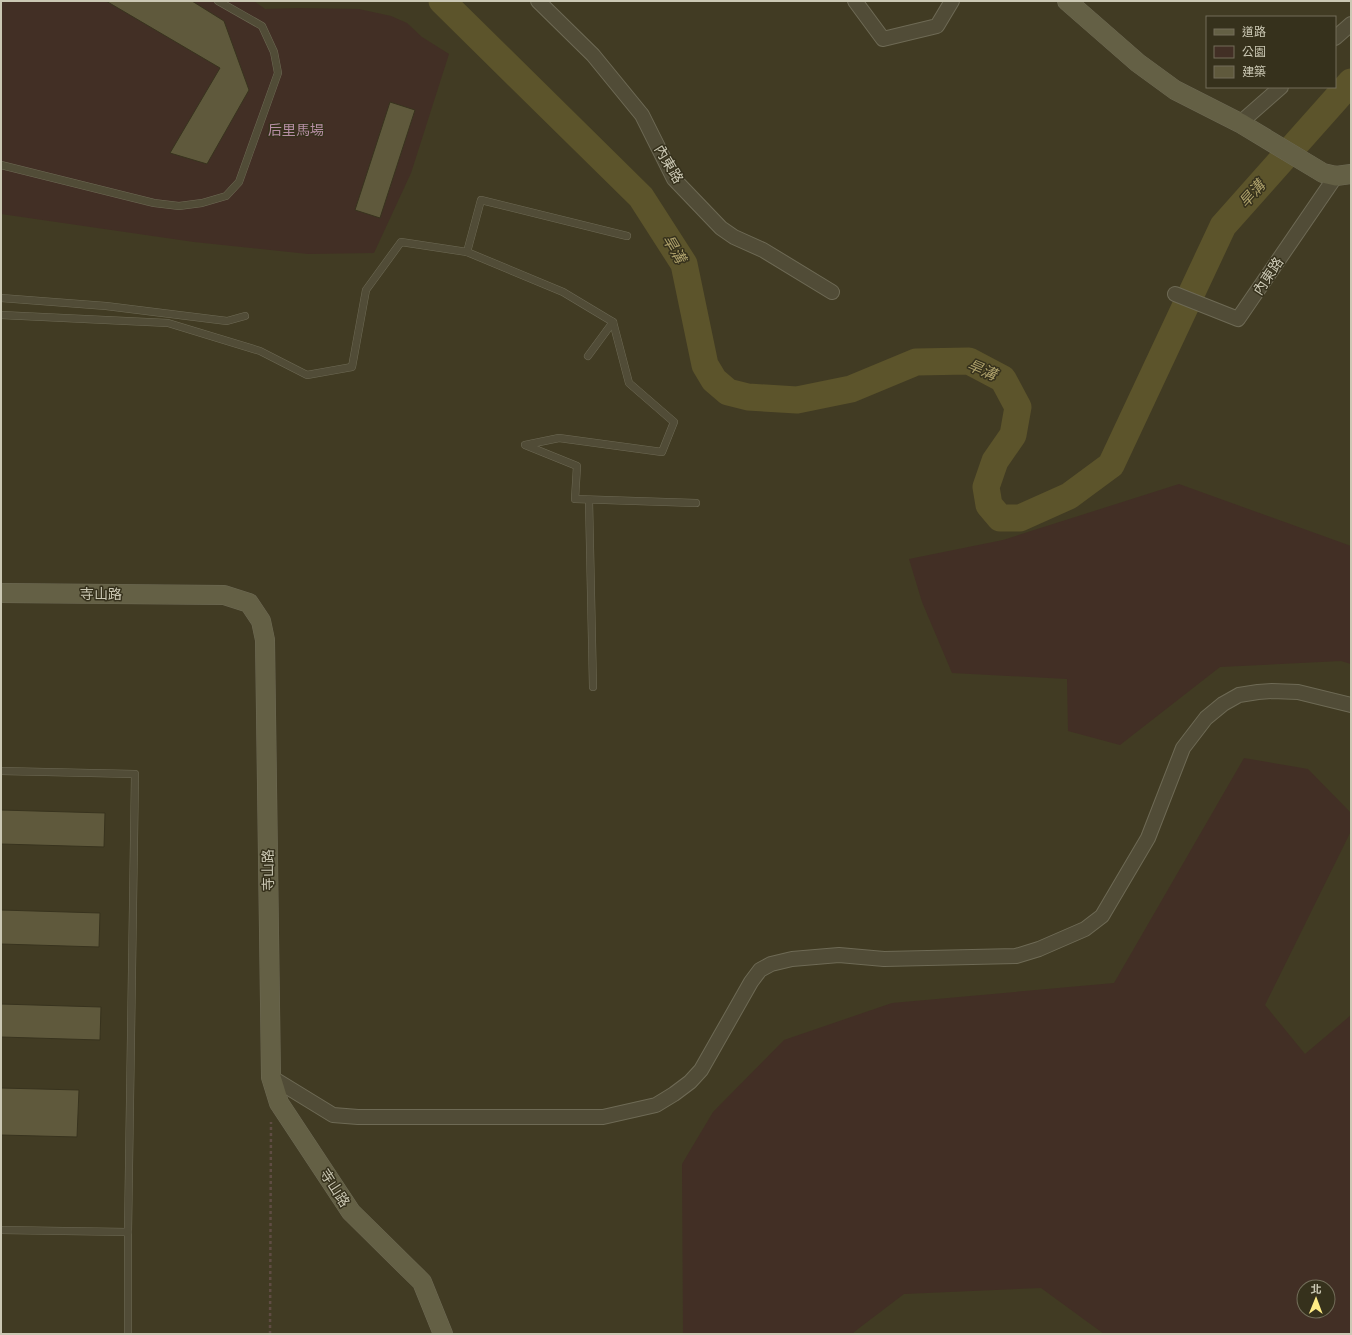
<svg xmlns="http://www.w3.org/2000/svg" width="1352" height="1335" font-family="'Space Grotesk','Noto Sans TC',sans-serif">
	<rect width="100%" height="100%" fill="#413b23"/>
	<g fill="#422f25" fill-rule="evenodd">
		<polygon points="1,1 254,1 265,9 299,8 359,9 391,16 407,23 422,37 449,54 411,173 374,253 308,254 194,242 1,214"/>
		<polygon points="1179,484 1351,546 1351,664 1341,661 1220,667 1120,745 1068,731 1067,679 952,673 922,602 909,559 1003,540"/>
		<path d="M1244 758 1308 769 1351 813V831L1265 1005 1305 1054 1351 1015V1334H1104L1041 1288 904 1294 854 1332 853 1334H683L682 1164 713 1112 784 1040 892 1003 1114 983ZM1304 1287H1328V1311H1304Z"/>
	</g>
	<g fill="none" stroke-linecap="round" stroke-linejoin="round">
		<polyline stroke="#5c542b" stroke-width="27" points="442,1 641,197 684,264 705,365 714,380 728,392 748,397 797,400 851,389 916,362 969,361 1003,379 1018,407 1013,435 995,461 986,487 989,505 1000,518 1020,518 1069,496 1111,465 1223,226 1351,82"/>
	</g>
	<g fill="#5f593c" stroke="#38331e">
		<polygon points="106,1 192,1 224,21 249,90 207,164 170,153 220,68"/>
		<polygon points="390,102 415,110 380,218 355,210"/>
		<polygon points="1,810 105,813 104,847 1,844"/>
		<polygon points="1,910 100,913 99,947 1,944"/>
		<polygon points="1,1004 101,1007 100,1040 1,1037"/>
		<polygon points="1,1088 79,1090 77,1137 1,1135"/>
	</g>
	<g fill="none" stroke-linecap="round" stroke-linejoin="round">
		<g stroke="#6e6a55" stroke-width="8">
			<g id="lane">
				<polyline points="1,165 154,203 179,206 202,203 226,196 239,182 278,73 274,52 262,26 218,1"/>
				<polyline points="467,252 481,200 627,236"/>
				<polyline points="1,298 106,306 227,321 245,316"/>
				<polyline points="1,315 168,323 260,351 307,375 352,367 366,290 401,242 467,252 563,292 613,322 629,383 674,422 662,452 559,438 525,445 577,466 575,499 696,503"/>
				<polyline points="588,356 613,322"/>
				<polyline points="589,500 593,687"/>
				<polyline points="1,771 135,774 128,1232 128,1334"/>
				<polyline points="1,1230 128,1232"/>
			</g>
		</g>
		<g stroke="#6e6a55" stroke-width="16">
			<g id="street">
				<polyline points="538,1 593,55 642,115 674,179 721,228 734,237 763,250 832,292"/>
				<polyline points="855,1 883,39 937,26 952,1"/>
				<polyline points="1335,38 1351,24"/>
				<polyline points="1240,123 1281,87"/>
				<polyline points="1175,294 1238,319 1336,176"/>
				<polyline points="271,1077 333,1115 358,1117 603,1117 656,1105 674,1094 690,1082 701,1070 751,982 760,970 771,964 792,959 839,955 884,959 1016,956 1039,949 1085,929 1102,916 1148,838 1183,748 1206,718 1223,704 1239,695 1258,692 1272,691 1298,692 1351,705"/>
			</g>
		</g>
		<g stroke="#6e6a55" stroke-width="20">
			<g id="secondary">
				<polyline points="1067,1 1138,63 1175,90 1240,123 1323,173 1336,176 1351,174"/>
				<polyline points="1,593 224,595 249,603 261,621 265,640 271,1077 279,1103 351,1212 422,1282 443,1334"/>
			</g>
		</g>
		<polyline stroke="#5f4c43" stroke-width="2.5" stroke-dasharray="3 3" stroke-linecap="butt" points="270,1334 271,1122"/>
		<use href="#lane" stroke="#514c37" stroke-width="7"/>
		<use href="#street" stroke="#514c37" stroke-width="14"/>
		<use href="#secondary" stroke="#646045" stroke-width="19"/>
	</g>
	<g text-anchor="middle" stroke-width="3" stroke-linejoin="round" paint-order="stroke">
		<g font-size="14" fill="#b68ea4" stroke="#36311c">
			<text x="296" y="135">后里馬場</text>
		</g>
		<g font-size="14" fill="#cbc8b4" stroke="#36311c">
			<text transform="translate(669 164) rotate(59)" y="5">內東路</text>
			<text transform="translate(1268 276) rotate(-56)" y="5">內東路</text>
			<text x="101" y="599">寺山路</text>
			<text transform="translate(268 870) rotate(-91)" y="5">寺山路</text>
			<text transform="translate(335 1188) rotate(57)" y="5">寺山路</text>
		</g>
		<g font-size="15" font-style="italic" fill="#ada06a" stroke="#36311c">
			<text transform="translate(1252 194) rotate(-48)" y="5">旱溝</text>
			<text transform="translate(674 249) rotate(59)" y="5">旱溝</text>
			<text transform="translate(982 370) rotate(23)" y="5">旱溝</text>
		</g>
	</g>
	<rect width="1352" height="1335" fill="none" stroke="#cbc8b4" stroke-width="4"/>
	<rect x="1206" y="16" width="130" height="72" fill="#36311c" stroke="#726d59"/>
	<rect x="1214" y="29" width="20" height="6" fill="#646045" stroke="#726d59"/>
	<text x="1242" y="36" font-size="12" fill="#cbc8b4">道路</text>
	<rect x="1214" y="46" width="20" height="12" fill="#422f25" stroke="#726d59"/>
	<text x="1242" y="56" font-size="12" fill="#cbc8b4">公園</text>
	<rect x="1214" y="66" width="20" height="12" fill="#5f593c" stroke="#726d59"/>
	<text x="1242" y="76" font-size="12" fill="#cbc8b4">建築</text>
	<g transform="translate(1316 1299) rotate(1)"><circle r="19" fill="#36311c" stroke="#726d59"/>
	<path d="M0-3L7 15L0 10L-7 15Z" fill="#ffec85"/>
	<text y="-6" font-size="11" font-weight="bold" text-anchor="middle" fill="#cbc8b4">北</text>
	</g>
</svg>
